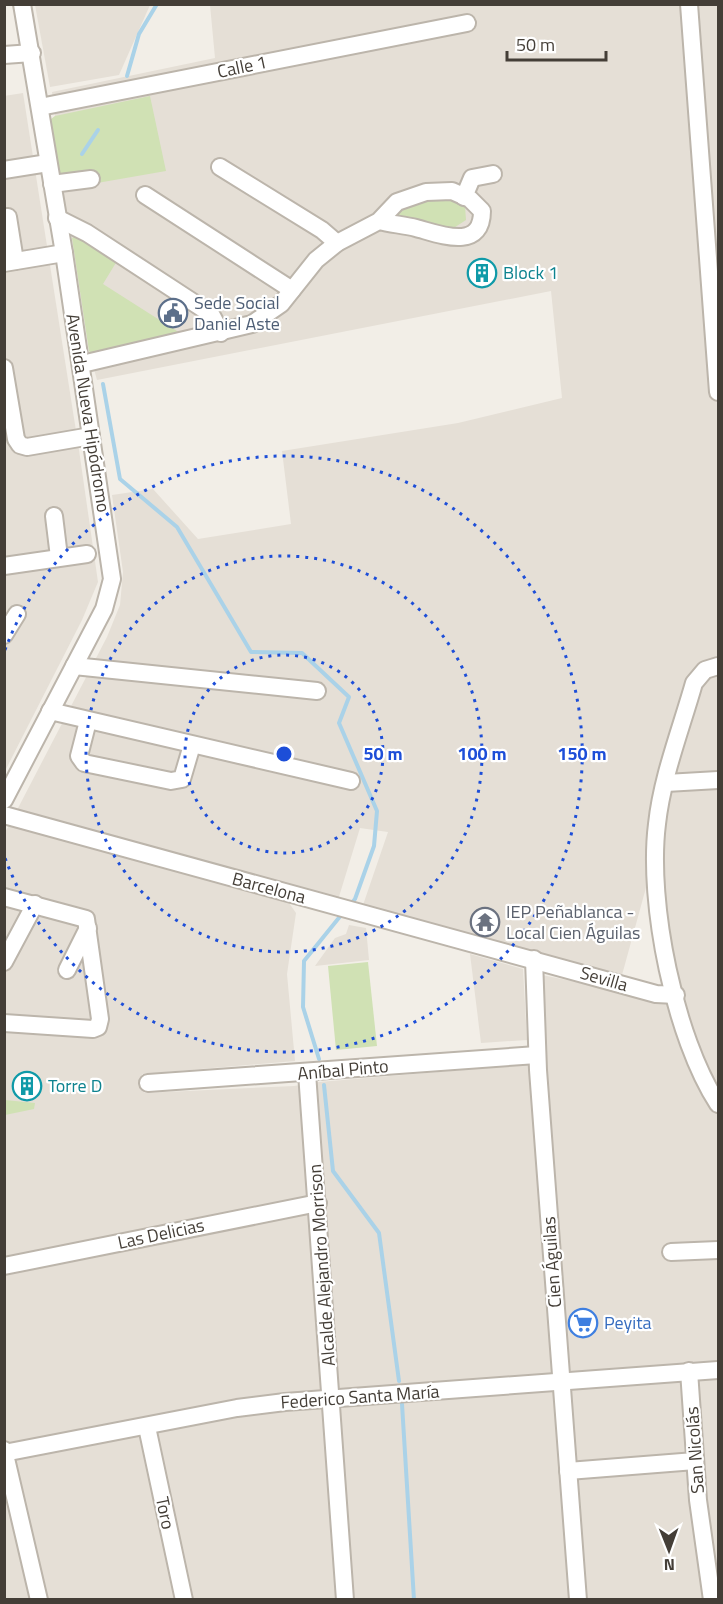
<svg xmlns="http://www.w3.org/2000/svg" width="723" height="1604" font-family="'Titillium Web',sans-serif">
	<rect width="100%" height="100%" fill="#f2eee7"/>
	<g fill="#e5dfd6">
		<polygon points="35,5 35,4 150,5 119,75 50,87"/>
		<polygon points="210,5 718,5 718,1599 5,1600 4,833 9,826 287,900 296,913 287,974 295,1061 142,1074 144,1093 294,1086 319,1082 547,1063 542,975 681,1003 665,914 647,884 622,975 541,956 363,905 388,832 360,828 338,900 17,810 107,637 120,605 123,572 112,495 153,489 198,539 291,524 282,451 458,423 562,398 551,291 97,380 89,351 72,238 57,190 50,120 55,116 52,92 215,58"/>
		<polygon points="23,93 79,450 98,582 82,620 5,771 4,96"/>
		<polygon points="349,925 366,928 369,960 315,966 335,938 346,934"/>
		<polygon points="470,954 523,969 527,1040 481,1043"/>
	</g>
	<g fill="#d0e1b4">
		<polygon points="150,96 166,171 57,190 50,120 55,116"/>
		<path d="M453 198 465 206 466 220 449 231 399 221 397 213C415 204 432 199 453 198Z"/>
		<polygon points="76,236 117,261 103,284 180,333 93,354 89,351 72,238"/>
		<polygon points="368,962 377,1046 336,1050 328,966"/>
		<polygon points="5,1100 35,1103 34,1109 5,1115"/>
	</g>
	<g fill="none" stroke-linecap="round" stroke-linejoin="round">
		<g stroke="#aad2e8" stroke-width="4">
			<polyline points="127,76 139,34 157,4"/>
			<polyline points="82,154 98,130"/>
			<polyline points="103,384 120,479 177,527 251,652 302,653 349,697 339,723 377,811 374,846 355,899 349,906"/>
			<polyline points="319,1059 303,1007 304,961 342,914"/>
			<polyline points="324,1085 333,1171 379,1233 399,1381"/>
			<polyline points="402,1404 414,1600"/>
		</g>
		<g stroke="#bcb5ab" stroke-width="20">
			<g id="minor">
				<polyline points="689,4 718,392"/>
				<polyline points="4,55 32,53"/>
				<polyline points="40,107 467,23"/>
				<polyline points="220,167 322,230 337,243"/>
				<polyline points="4,170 48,163"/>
				<polyline points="52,184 91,179"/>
				<polyline points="145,195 292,290"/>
				<polyline points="464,197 472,178 493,174"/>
				<polyline points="8,217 15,261"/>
				<polyline points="57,218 87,233 211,314 221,333"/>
				<polyline points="4,263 64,253"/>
				<path d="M82 364 252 324 281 304 316 260 337 243 379 221 397 202 426 192 452 191 470 199 482 211C482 252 439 234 416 228 404 225 391 224 379 221"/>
				<polyline points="4,368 16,439 20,445 27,447 91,436"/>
				<polyline points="54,516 59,557"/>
				<polyline points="4,566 87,554"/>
				<polyline points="4,635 17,614"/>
				<polyline points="74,666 317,691"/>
				<path d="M718 666 705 670 694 683C681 729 662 777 657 824 647 903 675 1038 718 1104"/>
				<polyline points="50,711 351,781"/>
				<polyline points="88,721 79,756 84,763 171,781 182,779 192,745"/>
				<polyline points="666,783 718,780"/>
				<polyline points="4,800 104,609 112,579 64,253 22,4"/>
				<polyline points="4,815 656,994 676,995"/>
				<polyline points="4,897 86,919 100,1019 98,1027 93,1029 4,1023"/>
				<polyline points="534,959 538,1070 578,1600"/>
				<polyline points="4,962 35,904"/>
				<polyline points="67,970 88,928"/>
				<polyline points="307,1073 345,1600"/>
				<polyline points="148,1083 537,1055"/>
				<polyline points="671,1252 718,1250"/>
				<polyline points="4,1266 318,1203"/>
				<polyline points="689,1371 698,1500 712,1600"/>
				<polyline points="147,1427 184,1600"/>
				<polyline points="4,1450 39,1600"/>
				<polyline points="4,1453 237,1408 285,1402 718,1370"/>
				<polyline points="568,1471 695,1461"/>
			</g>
		</g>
		<use href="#minor" stroke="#fff" stroke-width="16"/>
	</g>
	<g fill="none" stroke="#1d4ed8" stroke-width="3" stroke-dasharray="3 6">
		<circle cx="284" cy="754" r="99"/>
		<circle cx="284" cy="754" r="198"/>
		<path d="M5 650A298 298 0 1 1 5 858"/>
	</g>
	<defs>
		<g id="building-ring" transform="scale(1.5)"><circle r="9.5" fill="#fff" stroke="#0f9aa8" stroke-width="1.5"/><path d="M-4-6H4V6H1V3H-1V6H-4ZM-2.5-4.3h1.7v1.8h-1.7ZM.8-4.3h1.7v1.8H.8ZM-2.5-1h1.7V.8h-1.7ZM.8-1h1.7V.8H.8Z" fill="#0f9aa8"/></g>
		<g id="civic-ring" transform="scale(1.5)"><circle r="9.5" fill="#fff" stroke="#5c6f8a" stroke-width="1.5"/><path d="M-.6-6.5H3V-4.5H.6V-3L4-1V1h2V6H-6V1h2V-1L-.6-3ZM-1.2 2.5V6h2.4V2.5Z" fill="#5c6f8a"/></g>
		<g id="temple-ring" transform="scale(1.5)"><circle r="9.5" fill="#fff" stroke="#6b7280" stroke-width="1.5"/><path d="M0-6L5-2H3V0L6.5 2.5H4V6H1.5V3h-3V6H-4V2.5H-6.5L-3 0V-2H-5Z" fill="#6b7280"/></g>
		<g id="supermarket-ring" transform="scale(1.5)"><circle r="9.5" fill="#fff" stroke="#3f7fe0" stroke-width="1.5"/><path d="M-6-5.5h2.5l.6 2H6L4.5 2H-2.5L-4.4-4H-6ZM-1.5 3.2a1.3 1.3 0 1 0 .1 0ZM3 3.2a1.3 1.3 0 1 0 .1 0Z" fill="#3f7fe0"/></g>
	</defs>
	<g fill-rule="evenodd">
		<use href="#building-ring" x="482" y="273"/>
		<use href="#civic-ring" x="173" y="313"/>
		<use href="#temple-ring" x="485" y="922"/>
		<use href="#building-ring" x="27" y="1086"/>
		<use href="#supermarket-ring" x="583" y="1323"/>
	</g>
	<g text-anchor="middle" stroke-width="4.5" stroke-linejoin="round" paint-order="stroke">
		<g font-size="18" fill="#443e37" stroke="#fff">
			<text transform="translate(242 67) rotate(-12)" y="6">Calle 1</text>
			<text transform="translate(88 413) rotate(81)" y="6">Avenida Nueva Hipódromo</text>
			<text transform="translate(269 888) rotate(15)" y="6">Barcelona</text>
			<text transform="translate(604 979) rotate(16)" y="6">Sevilla</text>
			<text transform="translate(343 1070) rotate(-5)" y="6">Aníbal Pinto</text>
			<text transform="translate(161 1234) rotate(-12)" y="6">Las Delicias</text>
			<text transform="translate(552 1262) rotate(-94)" y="6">Cien Águilas</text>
			<text transform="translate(322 1265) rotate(-94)" y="6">Alcalde Alejandro Morrison</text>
			<text transform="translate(360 1397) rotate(-4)" y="6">Federico Santa María</text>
			<text transform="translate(695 1450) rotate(-94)" y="6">San Nicolás</text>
			<text transform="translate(165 1513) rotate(78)" y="6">Toro</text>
		</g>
		<g font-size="18" fill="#0d838f" stroke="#fff" text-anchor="start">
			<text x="503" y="279">Block 1</text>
			<text x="48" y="1092">Torre D</text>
		</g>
		<g font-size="18" fill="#4e5e75" stroke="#fff" text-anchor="start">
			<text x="194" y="309">Sede Social<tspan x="194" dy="21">Daniel Aste</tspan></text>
		</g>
		<g font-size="18" fill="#5b616d" stroke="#fff" text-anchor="start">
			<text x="506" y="918">IEP Peñablanca -<tspan x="506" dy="21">Local Cien Águilas</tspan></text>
		</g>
		<g font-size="18" fill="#366cbe" stroke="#fff" text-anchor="start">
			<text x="604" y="1329">Peyita</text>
		</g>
	</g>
	<circle cx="284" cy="754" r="9" fill="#1d4ed8" stroke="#fff" stroke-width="3"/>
	<g font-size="18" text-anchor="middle" font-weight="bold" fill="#1d4ed8" stroke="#fff" stroke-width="4.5" stroke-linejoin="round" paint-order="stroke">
		<text x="383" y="760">50 m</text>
		<text x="482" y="760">100 m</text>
		<text x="582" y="760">150 m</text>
	</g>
	<rect width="723" height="1604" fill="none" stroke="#443e37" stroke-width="12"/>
	<g transform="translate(669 1550) rotate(179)" stroke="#ffffff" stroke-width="4.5" paint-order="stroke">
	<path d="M0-4.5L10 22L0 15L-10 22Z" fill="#443e37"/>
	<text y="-9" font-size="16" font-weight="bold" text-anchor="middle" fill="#443e37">N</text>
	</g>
	<path d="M507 51v9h99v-9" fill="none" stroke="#443e37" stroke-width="3"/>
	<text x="516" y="51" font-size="18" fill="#443e37" stroke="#ffffff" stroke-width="4.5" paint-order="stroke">50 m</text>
</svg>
